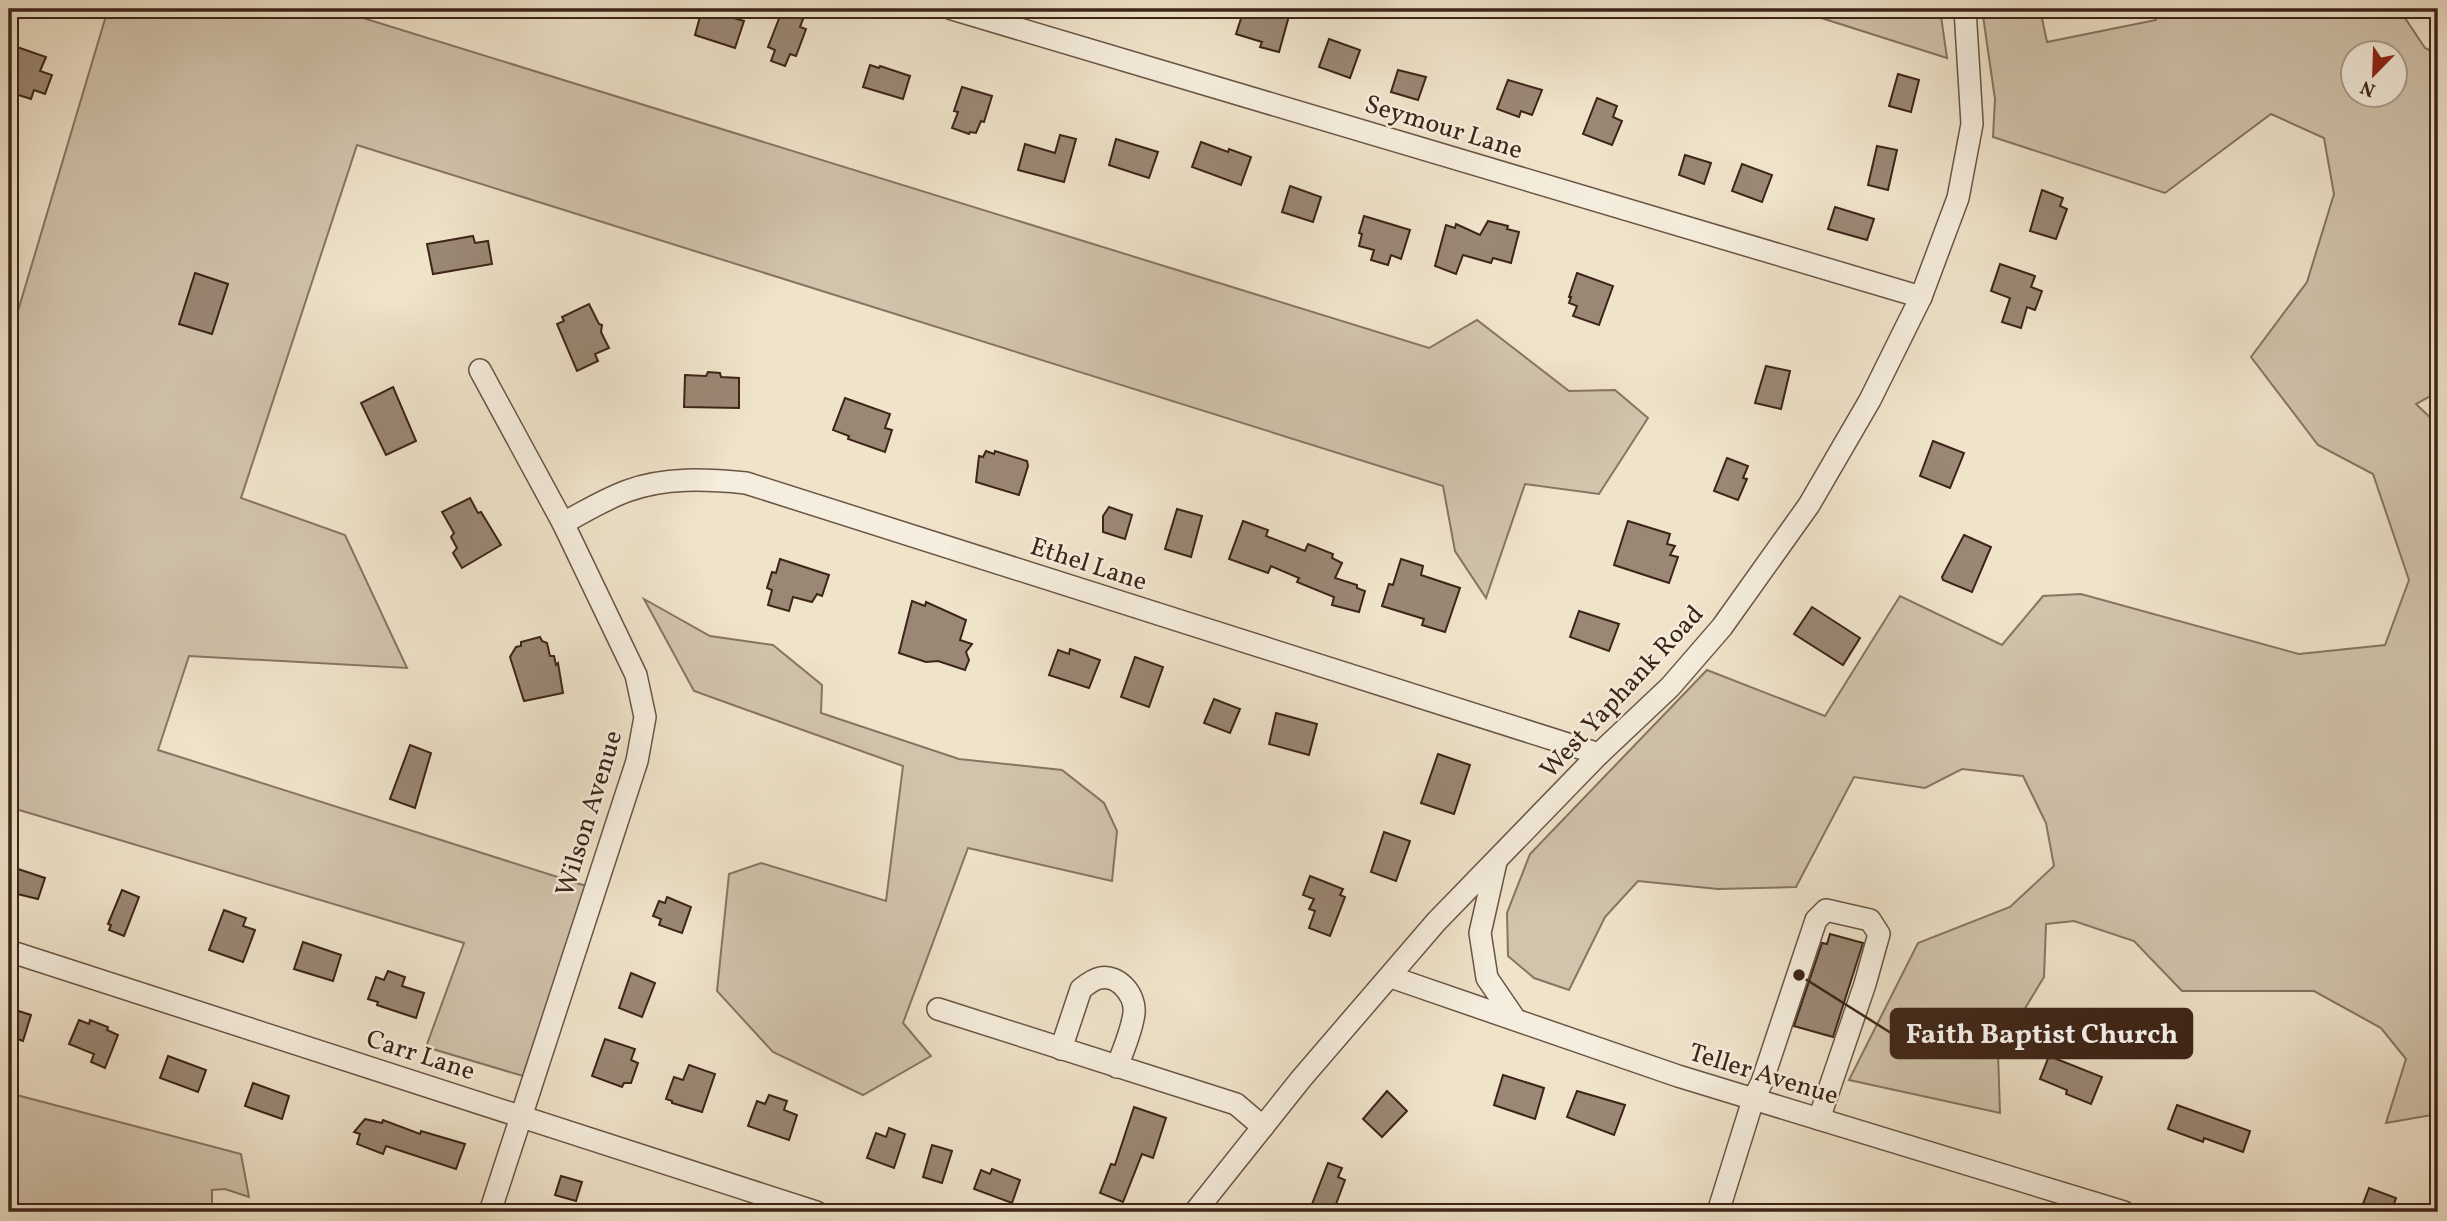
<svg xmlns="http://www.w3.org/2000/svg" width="2447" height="1221" font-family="Vollkorn,serif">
	<rect width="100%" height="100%" fill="#efe3ca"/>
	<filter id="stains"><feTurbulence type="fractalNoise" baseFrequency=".00286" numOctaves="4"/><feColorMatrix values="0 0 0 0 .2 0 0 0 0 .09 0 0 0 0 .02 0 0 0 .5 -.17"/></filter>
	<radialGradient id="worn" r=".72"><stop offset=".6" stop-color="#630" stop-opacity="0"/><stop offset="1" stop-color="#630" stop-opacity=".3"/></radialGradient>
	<g fill="#d1c3ac" stroke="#877462" stroke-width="2" fill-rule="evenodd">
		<polygon points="108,9 334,9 1429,348 1477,320 1569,391 1615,390 1648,418 1599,494 1525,484 1486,598 1455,551 1443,486 357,145 241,498 345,535 407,668 189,656 158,750 586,886 523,1076 426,1047 464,943 9,807 9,341"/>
		<polygon points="1793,9 1940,9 1947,58"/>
		<path d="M1982 9H2040L2047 42 2156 20 2155 9H2399L2425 48 2438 54V392L2416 404 2438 425V1114L2386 1123 2406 1059 2381 1028 2314 991H2182L2134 941 2074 921 2046 924 2044 977 1998 1053 2000 1113 1849 1080 1918 943 2010 907 2054 866 2046 823 2023 776 1962 769 1925 788 1854 777 1796 887 1718 889 1638 881 1605 917 1569 990 1534 978 1508 956 1507 913 1530 854 1707 670 1825 716 1900 596 2002 645 2043 596 2081 594 2299 654 2385 645 2409 580 2373 474 2318 445 2251 357 2307 282 2334 194 2324 138 2271 114 2165 193 1993 137 1995 99ZM2394 52V94H2352V52Z"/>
		<polygon points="644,599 710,636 773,645 822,685 821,713 959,759 1062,770 1104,803 1117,831 1112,881 968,848 903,1023 931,1056 863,1095 773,1052 717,991 729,874 761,863 886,901 903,766 694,691"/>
		<polygon points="9,1093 241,1154 249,1197 225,1189 212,1190 212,1212 9,1212"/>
	</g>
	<g fill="#9a8775" stroke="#3d2418" stroke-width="2">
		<polygon points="702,9 744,21 735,48 695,35"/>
		<polygon points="1244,9 1263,9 1289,16 1279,52 1260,47 1262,42 1236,34"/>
		<polygon points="782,11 803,19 800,27 806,29 796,56 790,54 785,66 771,61 775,50 768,47"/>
		<polygon points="1329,39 1360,50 1350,78 1319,67"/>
		<polygon points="17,47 46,57 40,71 52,75 45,94 34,90 31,99 9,92 9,59 12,60"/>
		<polygon points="870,65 879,68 880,66 910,76 903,99 863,87"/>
		<polygon points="1398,70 1426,77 1418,100 1391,92"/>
		<polygon points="1898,74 1919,80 1911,112 1889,106"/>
		<polygon points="1508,80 1542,90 1532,115 1521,111 1519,117 1497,109"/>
		<polygon points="962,87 992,96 984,122 981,121 976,133 970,132 969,134 952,128 958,112 954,111"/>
		<polygon points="1597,98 1617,106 1613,117 1622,121 1612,145 1583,134"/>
		<polygon points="1060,135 1076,139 1064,182 1018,170 1025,144 1055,153"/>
		<polygon points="1116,139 1158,152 1149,178 1109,165"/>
		<polygon points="1201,142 1228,152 1229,149 1251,157 1241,185 1192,167"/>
		<polygon points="1877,146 1897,150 1888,190 1868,185"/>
		<polygon points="1685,155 1711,163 1704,184 1679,175"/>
		<polygon points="1742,164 1772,175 1762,202 1732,191"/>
		<polygon points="1290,186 1321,197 1313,222 1282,212"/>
		<polygon points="2042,190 2063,198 2060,206 2067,209 2056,239 2030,231"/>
		<polygon points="1835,207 1874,219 1867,240 1828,229"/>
		<polygon points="1364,216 1410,230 1401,259 1391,255 1388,265 1371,260 1374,250 1359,246 1362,234 1359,233"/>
		<polygon points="1488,221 1508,226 1507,229 1519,232 1511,263 1493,258 1491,263 1463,255 1456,274 1435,266 1446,225 1455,228 1456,224 1480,235"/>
		<polygon points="473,236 475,243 488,241 492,264 433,274 427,244"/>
		<polygon points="2000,264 2035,276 2031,287 2042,291 2035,310 2027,307 2021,328 2002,322 2010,298 1991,291"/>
		<polygon points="195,273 228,284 212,334 179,324"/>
		<polygon points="1577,273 1613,286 1599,325 1573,316 1577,306 1569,303 1571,297 1569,297"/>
		<polygon points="589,304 599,324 602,325 601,332 609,348 595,354 598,361 577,371 557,324 564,321 562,317"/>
		<polygon points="1766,366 1790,371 1781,409 1755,403"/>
		<polygon points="708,372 720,373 721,377 739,378 739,408 684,407 685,375 706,376"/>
		<polygon points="393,387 416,441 386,455 361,403"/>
		<polygon points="845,398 890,414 885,428 892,430 885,452 848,439 849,436 833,430"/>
		<polygon points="1933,441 1964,453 1950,488 1920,476"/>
		<polygon points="986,451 994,454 995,451 1027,461 1028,466 1019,495 976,482 979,456 983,457"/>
		<polygon points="1727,458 1748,466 1743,478 1747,479 1738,500 1714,491"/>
		<polygon points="470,498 478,513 481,512 501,545 462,568 453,553 457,548 451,537 454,533 442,512"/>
		<polygon points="1109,507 1132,515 1125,539 1103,532 1103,516"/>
		<polygon points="1177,509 1202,516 1191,557 1165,549"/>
		<polygon points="1243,521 1268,530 1266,536 1305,551 1308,544 1333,554 1332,558 1342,563 1335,578 1357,585 1357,588 1365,591 1359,612 1332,605 1334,597 1297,582 1299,578 1271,566 1268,573 1229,559"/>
		<polygon points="1628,521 1670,534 1667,544 1675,546 1670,555 1678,557 1669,583 1614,565"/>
		<polygon points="1964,535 1991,547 1972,592 1943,580 1942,577"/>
		<polygon points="780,559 829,575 822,596 817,594 812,602 793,597 789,611 768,605 772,590 767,588 772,572 776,573"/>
		<polygon points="1401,559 1423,566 1421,575 1460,588 1445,632 1422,625 1424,619 1382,606 1389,584 1393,585"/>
		<polygon points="912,601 925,606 926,602 966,620 960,640 972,644 966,652 969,660 965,670 938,661 926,662 899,653"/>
		<polygon points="1812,607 1860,638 1843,665 1794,634"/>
		<polygon points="1579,611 1619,624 1609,651 1570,637"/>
		<polygon points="540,637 542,641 547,643 550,656 554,656 556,665 558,663 563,693 524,701 510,657 516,647 521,646 521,642"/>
		<polygon points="1070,649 1100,660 1089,688 1049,675 1058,650 1069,654"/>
		<polygon points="1135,657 1163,667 1149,707 1121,697"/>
		<polygon points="1214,699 1240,709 1230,733 1204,723"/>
		<polygon points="1276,713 1317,724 1309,755 1269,744"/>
		<polygon points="410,745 431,753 415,808 390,799"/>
		<polygon points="1438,754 1470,765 1454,814 1421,803"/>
		<polygon points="1384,832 1410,841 1396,881 1371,872"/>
		<polygon points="9,866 45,878 38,899 9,892"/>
		<polygon points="1310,876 1343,889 1340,895 1345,897 1330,936 1309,928 1315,911 1309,909 1314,899 1303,895"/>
		<polygon points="122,890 139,897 124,936 109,930 111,925 108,924"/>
		<polygon points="667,897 691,907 682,933 659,925 661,919 653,916 659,901 665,903"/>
		<polygon points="224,910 246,918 243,926 255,930 243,962 209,950"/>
		<polygon points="1830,934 1863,943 1833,1037 1794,1026 1822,943 1827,944"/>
		<polygon points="303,942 341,955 333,981 294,969"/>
		<polygon points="388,971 405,977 402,986 424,993 416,1018 377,1005 378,1002 368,999 376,977 384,980"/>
		<polygon points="631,973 655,983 642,1017 619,1008"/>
		<polygon points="9,1008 31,1015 23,1041 9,1036"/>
		<polygon points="79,1020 89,1024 90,1020 108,1027 107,1030 118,1035 105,1068 91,1062 94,1054 69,1044"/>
		<polygon points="605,1039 635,1049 631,1060 638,1063 631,1083 624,1083 622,1087 592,1076"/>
		<polygon points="168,1056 206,1070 198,1092 160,1078"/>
		<polygon points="2049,1056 2102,1077 2091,1104 2066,1094 2067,1090 2040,1079"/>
		<polygon points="689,1065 715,1074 702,1112 672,1103 672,1101 666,1099 674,1077 683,1080"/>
		<polygon points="1503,1075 1544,1088 1535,1119 1494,1105"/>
		<polygon points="253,1083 289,1096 282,1119 245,1106"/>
		<polygon points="1387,1091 1407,1111 1382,1137 1363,1119"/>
		<polygon points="1577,1091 1625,1105 1614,1135 1567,1117"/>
		<polygon points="769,1095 787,1101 784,1110 797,1115 789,1140 748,1126 757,1101 765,1104"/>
		<polygon points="2177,1105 2250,1131 2243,1152 2204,1138 2203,1142 2168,1129"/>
		<polygon points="1134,1107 1166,1118 1153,1158 1142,1154 1123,1202 1100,1193 1111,1164 1115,1165"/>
		<polygon points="365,1119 382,1123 383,1120 420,1134 421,1131 465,1144 456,1169 386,1146 383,1154 357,1144 360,1134 354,1132"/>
		<polygon points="889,1128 905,1134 894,1168 867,1158 876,1133 886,1137"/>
		<polygon points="932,1145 952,1151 942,1183 923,1177"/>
		<polygon points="1328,1163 1342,1168 1338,1177 1345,1180 1333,1212 1309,1212"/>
		<polygon points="992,1169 1020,1180 1012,1203 974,1189 981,1170 990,1174"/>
		<polygon points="561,1176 582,1182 576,1201 555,1195"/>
		<polygon points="2369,1188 2396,1198 2391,1212 2360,1212"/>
	</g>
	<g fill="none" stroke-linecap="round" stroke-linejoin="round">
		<g stroke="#6a5444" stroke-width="24">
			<g id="minor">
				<polyline points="952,9 1921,297"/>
				<polyline points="480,370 563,523 636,675 645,717 637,761 490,1212"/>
				<path d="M563 523C584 512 605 499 627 491 665 477 706 479 746 483L1599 754"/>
				<polyline points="1496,862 1480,933 1487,978 1515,1019"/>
				<polyline points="9,951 816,1212"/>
				<polyline points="1391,977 1678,1076 2124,1212"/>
				<polyline points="938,1009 1236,1104 1263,1127"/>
				<path d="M1061 1049 1081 989C1086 985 1094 979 1100 978 1119 974 1136 996 1134 1013 1132 1031 1123 1050 1117 1067"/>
				<polyline points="1195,1212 1301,1079 1436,922 1599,754 1670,687 1722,627 1809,505 1870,400 1921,297 1958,198 1972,124 1965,9"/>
				<polyline points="1718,1212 1753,1100 1762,1082 1816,920 1826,910 1870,920 1879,934 1865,984 1819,1119"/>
			</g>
		</g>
		<use href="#minor" stroke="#f5eddd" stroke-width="21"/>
	</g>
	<g text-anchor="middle" stroke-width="5" stroke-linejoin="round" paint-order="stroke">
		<g font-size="26" fill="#3d2418" stroke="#f5eddd">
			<text transform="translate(1444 126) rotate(17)" y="9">Seymour Lane</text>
			<text transform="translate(1089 563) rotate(18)" y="9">Ethel Lane</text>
			<text transform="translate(1621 691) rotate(-47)" y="9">West Yaphank Road</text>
			<text transform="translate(588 813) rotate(-73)" y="9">Wilson Avenue</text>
			<text transform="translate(421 1054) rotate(18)" y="9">Carr Lane</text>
			<text transform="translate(1764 1073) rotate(17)" y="9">Teller Avenue</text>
		</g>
	</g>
	<path fill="none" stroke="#3d2418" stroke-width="2.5" d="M1799 975L1891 1033"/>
	<circle fill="#3d2418" stroke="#f5eddd" stroke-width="2.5" cx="1799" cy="975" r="7"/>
	<rect fill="#3d2418" stroke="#3d2418" stroke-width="2.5" x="1891" y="1009" width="301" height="49" rx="7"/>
	<g font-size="28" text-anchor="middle" font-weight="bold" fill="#fff">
		<text x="2042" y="1043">Faith Baptist Church</text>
	</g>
	<rect width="2447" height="1221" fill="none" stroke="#efe3ca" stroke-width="35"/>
	<rect x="10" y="10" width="2426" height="1200" fill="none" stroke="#3d2418" stroke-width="3.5"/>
	<rect x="18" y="18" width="2412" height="1186" fill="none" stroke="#3d2418" stroke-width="2"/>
	<g transform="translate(2374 74) rotate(203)"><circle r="33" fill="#f5eddd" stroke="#ab9d8e" stroke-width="2"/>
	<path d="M0-5L12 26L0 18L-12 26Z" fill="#8f2418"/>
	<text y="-10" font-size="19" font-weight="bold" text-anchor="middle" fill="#3d2418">N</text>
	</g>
	<rect width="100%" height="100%" filter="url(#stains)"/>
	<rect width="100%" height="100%" fill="url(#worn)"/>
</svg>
